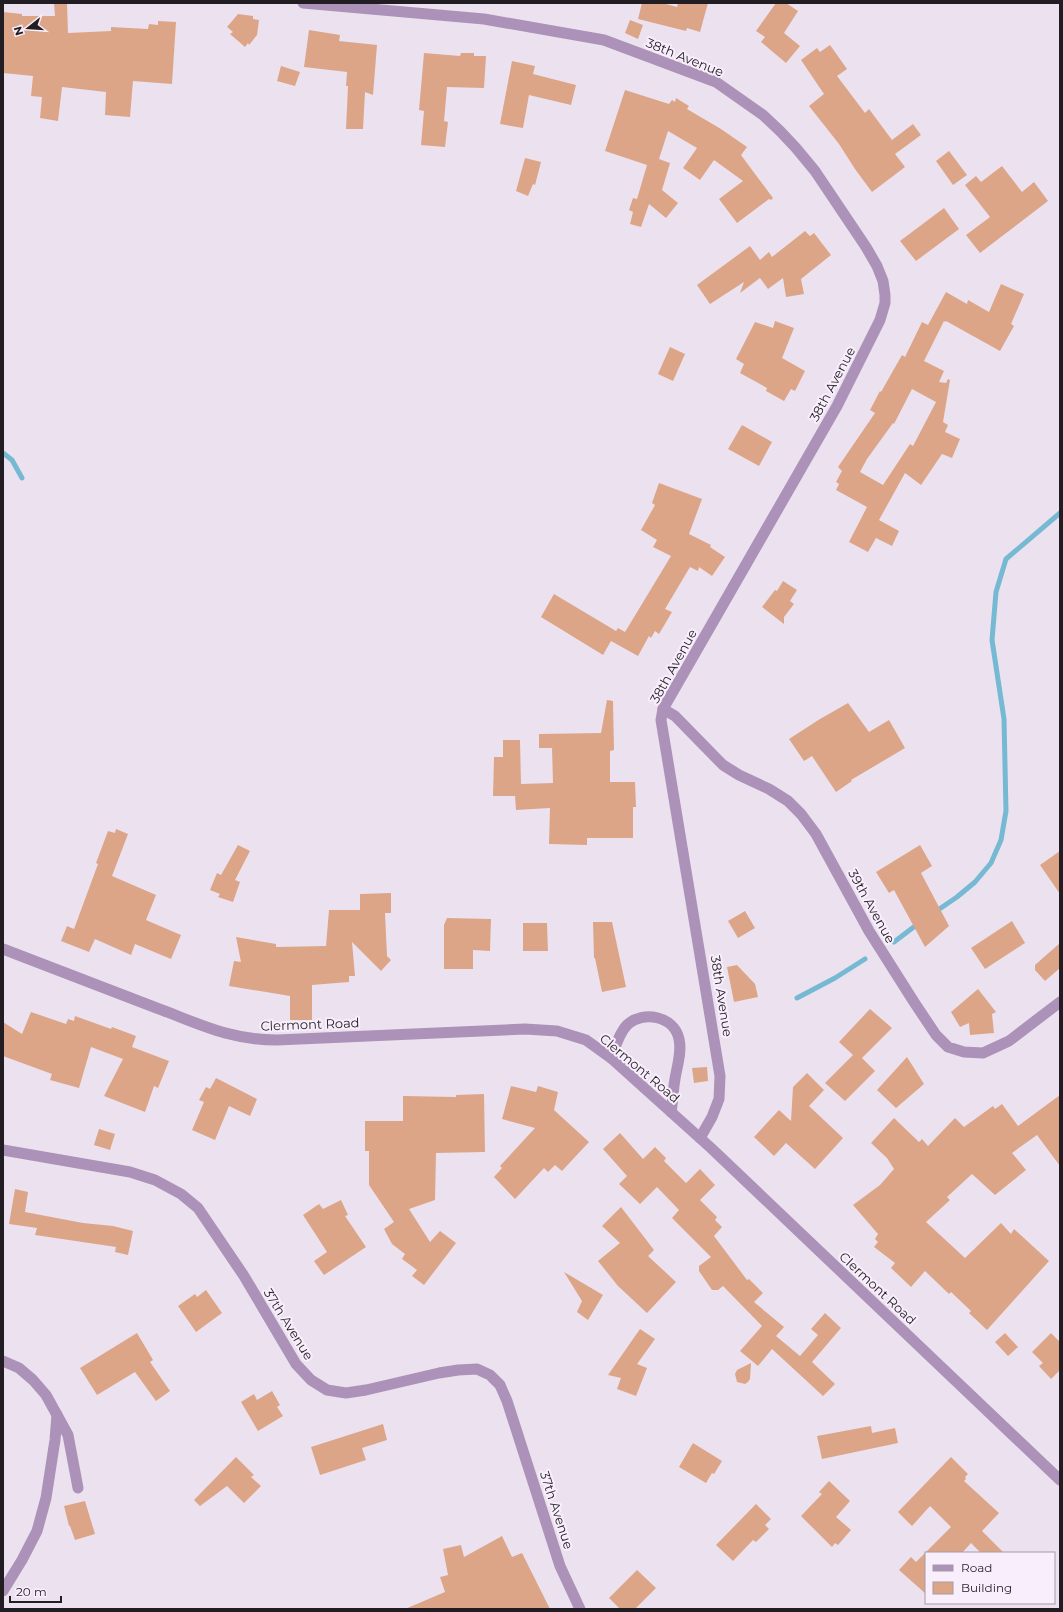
<svg xmlns="http://www.w3.org/2000/svg" width="1063" height="1612" font-family="Montserrat,sans-serif">
	<rect width="100%" height="100%" fill="#ece2ef"/>
	<g fill="none" stroke-linecap="round" stroke-linejoin="round">
		<g stroke="#76b9d2" stroke-width="5">
			<polyline points="3,453 12,460 22,478"/>
			<polyline points="935,912 957,897 975,882 991,863 1001,840 1006,811 1004,719 992,640 996,592 1006,559 1060,513"/>
			<polyline points="894,942 919,923"/>
			<polyline points="797,998 835,978 865,959"/>
		</g>
	</g>
	<g fill="#dca588" fill-rule="evenodd">
		<polygon points="54,3 67,3 68,33 111,31 111,27 148,29 149,24 158,25 158,21 176,22 172,84 133,81 130,117 105,115 106,92 62,87 58,121 40,118 42,97 31,96 33,76 3,73 3,12 22,14 22,16 55,16"/>
		<polygon points="642,3 662,3 677,7 678,3 708,3 700,32 687,28 686,31 638,19"/>
		<polygon points="776,3 786,3 798,11 784,33 800,46 786,63 761,42 765,37 756,31"/>
		<polygon points="238,14 253,16 253,19 259,20 257,35 249,45 248,43 245,47 230,34 233,32 227,27"/>
		<polygon points="630,20 643,25 638,39 625,33"/>
		<polygon points="309,30 340,35 339,41 377,45 373,95 365,92 363,129 346,129 348,86 346,86 347,72 304,67"/>
		<polygon points="830,45 847,69 837,76 865,113 869,109 892,140 913,124 921,135 895,154 905,167 872,192 855,169 839,144 809,106 824,94 801,60 817,48 820,52"/>
		<polygon points="424,53 460,56 461,53 474,53 474,56 486,56 484,88 447,87 444,121 448,122 445,147 421,145 424,111 419,110"/>
		<polygon points="512,61 535,66 533,74 576,85 571,105 529,95 523,128 500,124"/>
		<polygon points="281,66 300,72 295,86 277,81"/>
		<polygon points="625,90 669,104 672,100 675,102 676,98 689,106 687,109 721,129 747,147 741,155 773,198 771,200 769,199 737,223 719,199 743,181 714,160 700,180 683,168 697,148 668,131 659,159 670,163 662,190 678,203 666,218 649,204 641,227 630,224 633,212 629,210 633,198 637,199 647,165 605,151"/>
		<polygon points="949,151 967,175 953,185 936,161"/>
		<polygon points="525,158 541,162 535,185 533,184 528,196 516,191"/>
		<polygon points="1002,166 1022,192 1034,182 1048,201 980,253 966,235 990,217 965,185 976,176 981,182"/>
		<polygon points="944,208 959,229 916,261 900,241"/>
		<polygon points="805,231 810,236 814,233 831,255 801,279 804,294 786,297 783,278 768,289 760,278 740,293 744,282 710,304 697,285 750,246 760,260 769,252 772,257"/>
		<path d="M1001 284 1024 294 1011 324 1014 326 1000 351 946 321 945 322 944 321 924 361 944 371 939 382 946 383 948 379 950 380 943 422 948 425 945 432 960 439 952 458 942 454 921 485 905 473 879 520 899 531 892 546 876 538 868 552 849 542 867 507 836 490 839 484 836 482 842 471 838 467 875 413 870 410 880 391 881 392 902 355 905 357 922 322 928 325 946 292 967 304 968 300 989 312ZM912 389 936 402 913 446 910 444 883 485 860 472 867 459 893 423 894 424Z"/>
		<polygon points="775,321 794,328 782,358 805,371 795,391 791,389 784,401 766,391 767,388 740,373 744,364 736,359 755,322 773,328"/>
		<polygon points="670,347 685,354 673,381 658,374"/>
		<polygon points="742,425 772,442 759,466 728,449"/>
		<polygon points="659,483 702,499 689,534 711,545 710,547 725,557 712,576 699,567 698,571 690,567 665,609 672,612 659,634 655,631 651,638 649,636 638,656 611,641 603,655 541,617 554,594 616,631 618,628 625,632 671,556 653,547 657,540 641,530 655,505 652,503"/>
		<polygon points="783,581 797,590 790,601 794,604 784,617 784,624 762,607 775,590 777,591"/>
		<polygon points="607,700 613,701 614,750 610,751 610,782 635,782 636,807 633,807 633,838 587,838 587,845 549,844 550,808 516,810 515,796 493,796 494,757 503,757 503,740 520,740 521,784 553,783 552,748 539,748 539,734 601,733"/>
		<polygon points="848,703 869,732 889,720 905,748 851,780 852,781 836,792 812,756 804,761 789,739 820,719"/>
		<polygon points="116,829 128,834 112,876 156,895 146,920 181,935 171,959 135,944 131,955 95,939 89,952 61,941 67,926 74,929 98,864 96,863 108,831 115,833"/>
		<polygon points="238,845 250,851 235,880 240,882 233,902 218,897 220,894 210,890 217,873 221,875"/>
		<polygon points="920,845 932,866 921,873 949,926 925,947 894,890 889,893 876,872"/>
		<polygon points="1060,851 1060,894 1040,865"/>
		<polygon points="391,893 391,913 385,913 387,956 391,960 381,971 352,942 355,976 349,976 349,982 312,985 312,1020 290,1020 290,996 229,986 234,961 241,962 236,937 276,944 276,947 326,946 329,910 360,910 360,894"/>
		<polygon points="745,911 755,928 738,938 728,921"/>
		<polygon points="447,918 491,919 490,951 473,950 473,969 444,969 444,925"/>
		<polygon points="1012,921 1025,943 985,969 971,948"/>
		<polygon points="593,922 612,922 626,987 602,992 595,958 594,958"/>
		<polygon points="523,923 547,923 548,951 523,951"/>
		<polygon points="1060,943 1060,968 1045,981 1035,970 1035,965"/>
		<polygon points="737,965 755,984 758,997 734,1002 727,967"/>
		<polygon points="978,989 996,1012 992,1014 994,1033 970,1035 969,1023 960,1027 951,1012"/>
		<polygon points="870,1009 892,1028 862,1058 875,1071 845,1101 825,1083 853,1055 839,1042"/>
		<polygon points="31,1012 66,1024 68,1019 74,1021 75,1016 111,1029 112,1027 136,1036 132,1047 169,1061 158,1088 154,1086 145,1112 104,1096 123,1059 91,1047 79,1088 50,1080 52,1074 3,1056 3,1022 22,1034"/>
		<polygon points="907,1057 924,1084 896,1108 877,1090"/>
		<polygon points="707,1067 708,1081 694,1083 692,1068"/>
		<polygon points="807,1073 824,1090 809,1106 843,1138 815,1169 786,1143 774,1156 754,1137 779,1110 791,1121 793,1087"/>
		<polygon points="216,1078 257,1099 250,1116 229,1106 215,1140 192,1130 204,1102 199,1100 206,1087 210,1089"/>
		<polygon points="511,1086 536,1092 538,1086 558,1092 554,1110 589,1142 562,1171 555,1165 548,1172 544,1168 515,1199 494,1177 502,1168 500,1166 535,1128 502,1119"/>
		<polygon points="484,1094 485,1152 436,1153 435,1200 409,1209 430,1242 440,1231 456,1243 424,1285 412,1276 417,1270 402,1259 405,1254 392,1244 384,1229 394,1222 369,1185 369,1151 365,1151 365,1121 403,1121 403,1096 456,1097 456,1095"/>
		<polygon points="1060,1095 1060,1166 1037,1135 1012,1153 1026,1170 995,1195 972,1174 947,1197 950,1200 926,1222 965,1258 1001,1223 1011,1234 1014,1229 1049,1261 987,1330 969,1313 971,1311 951,1292 949,1294 925,1271 911,1287 891,1268 895,1263 874,1247 878,1242 875,1239 878,1234 853,1205 880,1185 894,1169 887,1158 871,1143 894,1118 919,1142 922,1139 928,1146 955,1118 964,1127 993,1106 995,1109 1002,1104 1018,1126"/>
		<polygon points="99,1129 115,1134 110,1150 94,1145"/>
		<polygon points="620,1133 643,1159 655,1147 666,1158 664,1161 686,1183 700,1169 715,1185 700,1200 717,1217 715,1220 722,1227 714,1236 747,1280 749,1279 763,1293 754,1302 784,1327 776,1336 800,1356 818,1335 811,1329 825,1313 841,1328 812,1362 835,1384 823,1396 772,1349 758,1366 740,1351 762,1326 723,1286 718,1290 712,1290 699,1271 699,1266 711,1257 672,1218 679,1210 657,1187 640,1204 619,1184 627,1176 603,1149"/>
		<polygon points="15,1189 28,1192 25,1212 83,1223 113,1226 133,1231 128,1255 115,1252 116,1247 35,1235 37,1228 9,1224"/>
		<polygon points="341,1200 348,1215 345,1216 366,1247 324,1275 314,1261 327,1252 303,1215 319,1204 323,1209"/>
		<polygon points="621,1207 654,1250 648,1256 676,1282 647,1313 618,1286 598,1261 620,1243 602,1226"/>
		<polygon points="564,1272 603,1295 588,1320 577,1312 582,1301"/>
		<polygon points="206,1290 222,1313 196,1332 178,1306 195,1294 197,1297"/>
		<polygon points="640,1329 655,1339 637,1364 647,1368 636,1396 617,1389 621,1378 608,1375"/>
		<polygon points="137,1333 153,1360 150,1362 170,1391 156,1401 135,1372 97,1395 80,1368"/>
		<polygon points="1005,1333 1018,1347 1008,1356 995,1342"/>
		<polygon points="1051,1333 1060,1342 1060,1370 1051,1379 1039,1366 1043,1363 1032,1352"/>
		<polygon points="751,1363 750,1379 748,1382 745,1384 737,1382 735,1374 737,1370"/>
		<polygon points="272,1391 280,1405 277,1407 283,1416 258,1431 241,1402 254,1394 257,1400"/>
		<polygon points="383,1424 387,1440 362,1448 366,1460 320,1475 311,1447"/>
		<polygon points="871,1426 872,1433 895,1428 898,1443 822,1459 817,1436"/>
		<polygon points="693,1443 722,1461 714,1474 712,1473 706,1483 679,1467"/>
		<polygon points="236,1457 254,1475 251,1477 261,1486 244,1503 227,1486 200,1506 194,1500"/>
		<polygon points="951,1457 968,1474 965,1477 966,1479 964,1481 999,1513 982,1531 1004,1553 981,1553 971,1543 962,1553 926,1553 926,1594 899,1570 911,1557 916,1562 951,1527 930,1506 912,1526 898,1512"/>
		<polygon points="829,1481 850,1501 836,1517 851,1530 838,1545 835,1543 832,1547 801,1516 822,1494 819,1492"/>
		<polygon points="85,1501 95,1534 75,1540 70,1526 69,1526 64,1506"/>
		<polygon points="756,1504 771,1519 765,1525 769,1529 756,1542 753,1540 733,1561 716,1545"/>
		<polygon points="502,1536 512,1557 522,1553 550,1609 405,1609 445,1592 440,1577 448,1575 443,1549 461,1545 464,1557"/>
		<polygon points="637,1570 656,1588 635,1609 620,1609 609,1598"/>
	</g>
	<g fill="none" stroke-linecap="round" stroke-linejoin="round">
		<g stroke="#ac92b8" stroke-width="11">
			<polyline points="303,3 484,19 604,40 716,82 763,115 780,131 796,148 815,171 866,247 877,266 883,281 885,295 885,303 880,320 837,406 663,709 661,720 720,1076 719,1099 712,1117 700,1138"/>
			<polyline points="663,709 675,716 723,765 739,775 769,789 788,801 801,814 816,834 869,931 914,1002 936,1035 948,1047 964,1052 983,1053 1009,1041 1060,1002"/>
			<path d="M611 1058C615 1048 619 1033 627 1025 643 1010 674 1016 679 1039 682 1052 677 1066 675 1079 673 1090 673 1101 671 1112"/>
			<polyline points="3,1150 130,1172 155,1180 181,1194 198,1208 244,1276 296,1364 311,1380 327,1390 346,1393 366,1390 439,1373 458,1370 477,1369 490,1375 500,1385 507,1401 560,1566 580,1609"/>
			<polyline points="3,1361 19,1368 33,1380 46,1395 68,1435 78,1488"/>
			<polyline points="3,1591 22,1560 37,1531 46,1498 55,1440 57,1415"/>
		</g>
		<path stroke="#ac92b8" stroke-width="11" d="M3 949C53 968 104 988 154 1007 198 1023 228 1040 277 1040L525 1029 557 1031 586 1040 611 1058 711 1148 1060 1480"/>
	</g>
	<g text-anchor="middle" stroke-width="4" stroke-linejoin="round" paint-order="stroke">
		<g font-size="13" fill="#211d22" stroke="#f9effc">
			<text transform="translate(685 57) rotate(22)" y="5">38th Avenue</text>
			<text transform="translate(832 384) rotate(-62)" y="5">38th Avenue</text>
			<text transform="translate(673 666) rotate(-61)" y="5">38th Avenue</text>
			<text transform="translate(872 906) rotate(61)" y="5">39th Avenue</text>
			<text transform="translate(722 996) rotate(81)" y="5">38th Avenue</text>
			<text transform="translate(310 1024) rotate(-2)" y="5">Clermont Road</text>
			<text transform="translate(640 1068) rotate(40)" y="5">Clermont Road</text>
			<text transform="translate(878 1288) rotate(43)" y="5">Clermont Road</text>
			<text transform="translate(289 1324) rotate(58)" y="5">37th Avenue</text>
			<text transform="translate(557 1510) rotate(72)" y="5">37th Avenue</text>
		</g>
	</g>
	<rect width="1063" height="1612" fill="none" stroke="#211d22" stroke-width="8"/>
	<rect x="925" y="1552" width="130" height="52" fill="#f9effc" stroke="#a39ba5"/>
	<rect x="933" y="1565" width="20" height="6" fill="#ac92b8" stroke="#a39ba5"/>
	<text x="961" y="1572" font-size="12" fill="#211d22">Road</text>
	<rect x="933" y="1582" width="20" height="12" fill="#dca588" stroke="#a39ba5"/>
	<text x="961" y="1592" font-size="12" fill="#211d22">Building</text>
	<g transform="translate(28 28) rotate(253)" stroke="#f9effc" stroke-width="3" paint-order="stroke">
	<path d="M0-3L7 15L0 10L-7 15Z" fill="#211d22"/>
	<text y="-6" font-size="11" font-weight="bold" text-anchor="middle" fill="#211d22">N</text>
	</g>
	<path d="M10 1596v6h51v-6" fill="none" stroke="#211d22" stroke-width="2"/>
	<text x="16" y="1596" font-size="12" fill="#211d22" stroke="#f9effc" stroke-width="3" paint-order="stroke">20 m</text>
</svg>
